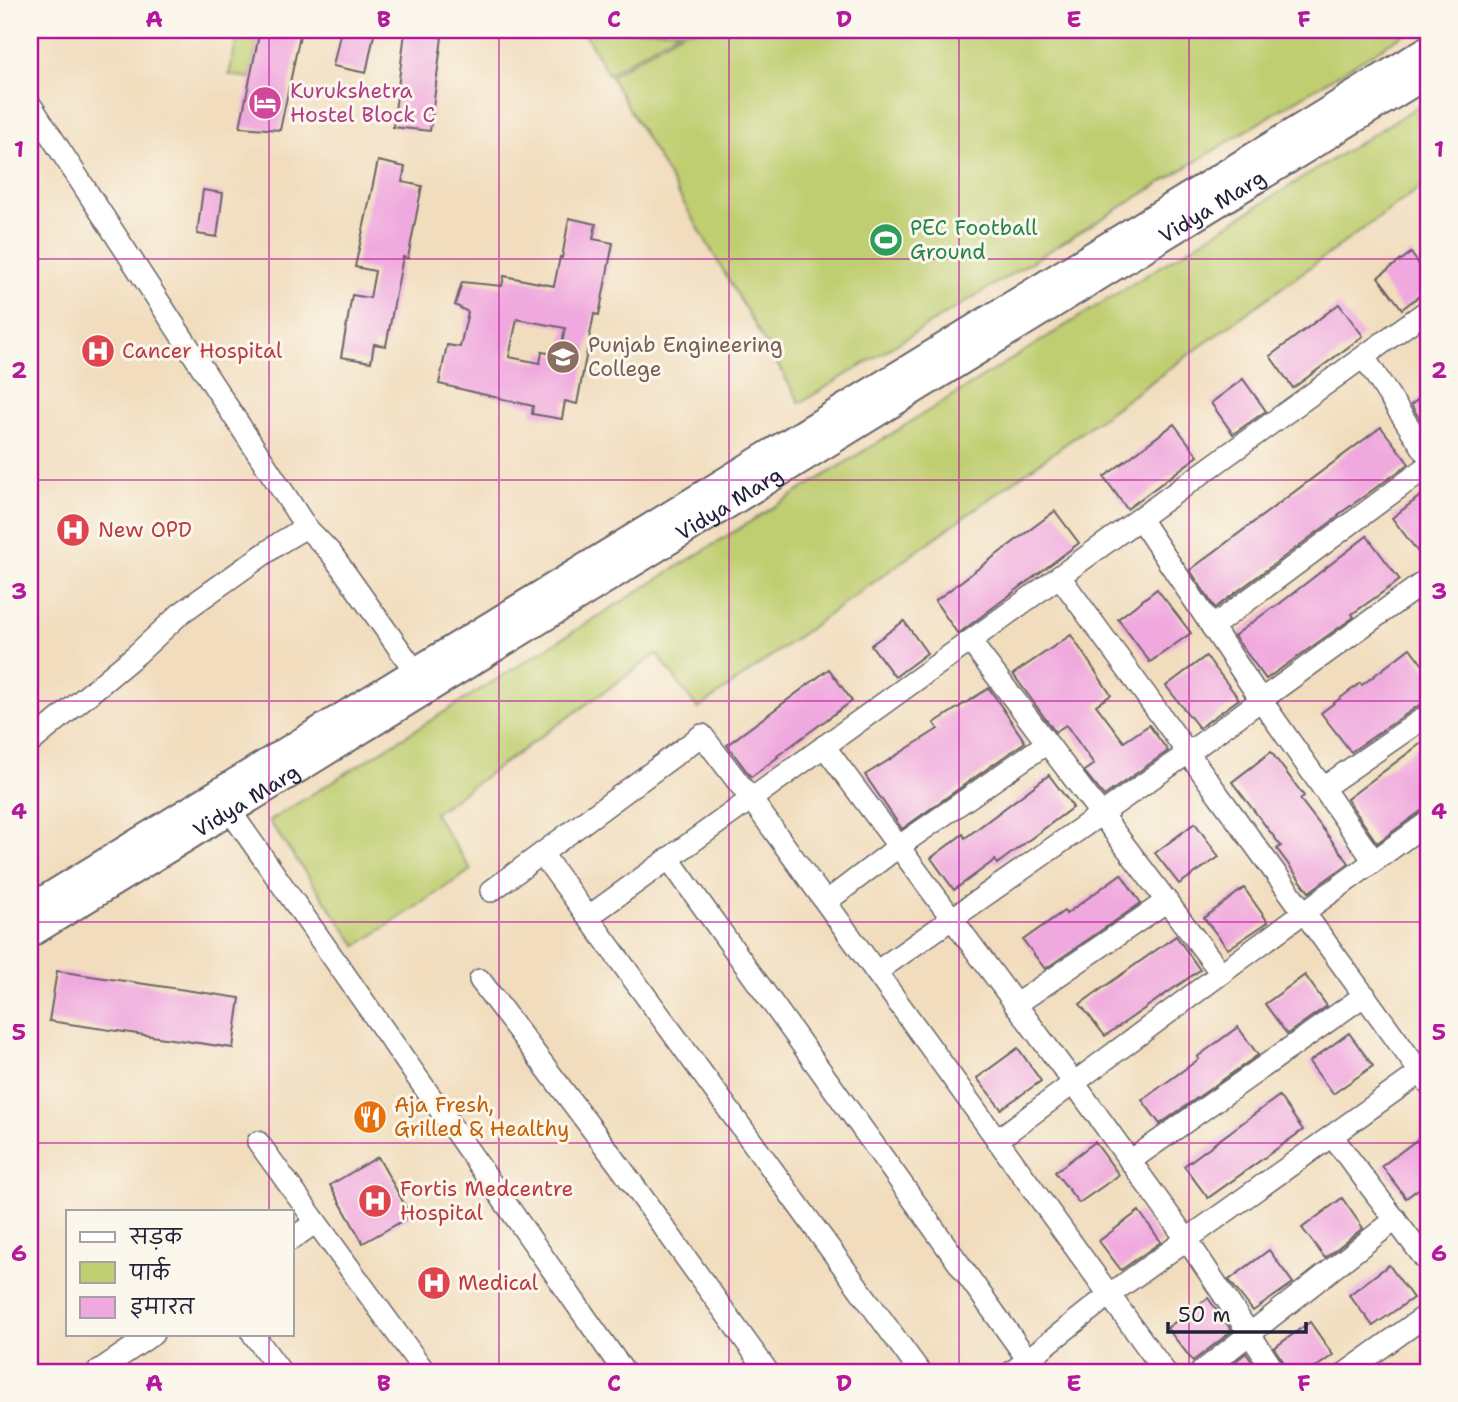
<svg xmlns="http://www.w3.org/2000/svg" width="1458" height="1402" font-family="'Shantell Sans','Playpen Sans Deva',sans-serif">
	<rect width="100%" height="100%" fill="#fbf7ec"/>
	<filter id="ink" filterUnits="userSpaceOnUse"><feTurbulence type="fractalNoise" baseFrequency=".0143" numOctaves="2"/><feDisplacementMap in="SourceGraphic" scale="14" xChannelSelector="R" yChannelSelector="G"/><feConvolveMatrix kernelMatrix="1 2 1 2 8 2 1 2 1" color-interpolation-filters="sRGB"/></filter>
	<filter id="wash" filterUnits="userSpaceOnUse"><feTurbulence type="fractalNoise" baseFrequency=".00686" numOctaves="4" result="noise"/><feDisplacementMap in="SourceGraphic" scale="28" xChannelSelector="R" yChannelSelector="G"/><feGaussianBlur stdDeviation="1.57" result="paint"/><feColorMatrix in="noise" values="0 0 0 0 0 0 0 0 0 0 0 0 0 0 0 0 0 1.4 0 .05"/><feComposite in="paint" operator="in"/></filter>
	<g filter="url(#wash)">
		<rect width="100%" height="100%" fill="#f1ddbd"/>
		<g fill="#bfce70" stroke="#707856" stroke-width="2">
			<polygon points="239,30 260,31 250,78 229,75"/>
			<polygon points="583,30 680,30 608,74"/>
			<polygon points="685,30 1411,30 800,403 610,76"/>
			<polygon points="1428,100 1428,182 698,709 657,654 434,813 471,870 357,946 269,821"/>
		</g>
		<g id="blocks">
			<g fill="#f0a9de" fill-rule="evenodd">
				<polygon points="260,30 301,30 280,130 240,127"/>
				<polygon points="341,30 375,30 366,73 333,66"/>
				<polygon points="405,32 442,37 430,131 393,127"/>
				<polygon points="378,161 405,167 402,182 422,186 408,258 403,257 386,346 374,344 371,362 341,357 352,295 370,298 375,271 355,267"/>
				<polygon points="203,190 223,193 217,237 197,234"/>
				<path d="M569 218 596 224 593 239 613 243 599 315 594 314 577 404 565 401 562 419 532 414 533 406 439 384 447 345 460 347 468 312 455 305 462 282 502 286 504 276 554 286 560 257 562 258ZM517 319 565 328 560 355 542 352 540 363 509 357Z"/>
				<polygon points="1411,253 1428,277 1428,289 1402,309 1378,277"/>
				<polygon points="1339,304 1363,336 1293,388 1270,356"/>
				<polygon points="1243,379 1266,411 1233,434 1211,403"/>
				<polygon points="1428,391 1428,432 1411,405"/>
				<polygon points="1174,424 1198,456 1127,509 1104,477"/>
				<polygon points="1381,427 1409,464 1338,515 1339,516 1215,608 1190,570"/>
				<polygon points="1428,490 1428,565 1392,518"/>
				<polygon points="1055,511 1079,543 958,634 935,601"/>
				<polygon points="1367,536 1400,580 1352,614 1354,617 1266,679 1234,636 1273,607 1274,608"/>
				<polygon points="1157,589 1191,633 1150,662 1118,619"/>
				<polygon points="904,621 927,653 895,677 871,645"/>
				<polygon points="1071,635 1111,695 1096,705 1124,742 1149,725 1168,751 1104,796 1084,771 1094,764 1066,725 1055,732 1013,674"/>
				<polygon points="1410,648 1428,672 1428,702 1421,704 1351,752 1321,713 1360,683 1362,685"/>
				<polygon points="1206,656 1239,699 1199,728 1166,686"/>
				<polygon points="829,669 852,701 777,756 778,757 751,777 727,745"/>
				<polygon points="989,688 1025,742 902,829 865,775 938,729 934,723"/>
				<polygon points="1428,738 1428,806 1377,843 1347,799"/>
				<polygon points="1271,752 1304,796 1300,799 1349,863 1309,892 1277,849 1281,846 1232,782"/>
				<polygon points="1049,775 1073,807 997,864 995,860 954,890 931,858 963,834 965,838"/>
				<polygon points="1195,823 1219,857 1179,884 1155,853"/>
				<polygon points="1121,874 1141,903 1045,969 1023,940 1064,911 1066,914"/>
				<polygon points="1244,888 1268,922 1228,949 1204,918"/>
				<polygon points="1176,936 1200,970 1105,1036 1080,1004"/>
				<polygon points="57,971 240,998 233,1048 49,1021"/>
				<polygon points="1305,975 1327,1006 1287,1034 1265,1004"/>
				<polygon points="1238,1027 1258,1055 1160,1124 1142,1100 1199,1059 1197,1057"/>
				<polygon points="1349,1033 1373,1066 1333,1094 1309,1062"/>
				<polygon points="1018,1048 1041,1081 1001,1109 977,1078"/>
				<polygon points="1279,1096 1303,1130 1208,1198 1184,1166"/>
				<polygon points="1422,1136 1428,1145 1428,1182 1406,1198 1382,1166"/>
				<polygon points="1095,1142 1119,1175 1079,1203 1055,1172"/>
				<polygon points="378,1157 411,1216 363,1243 330,1185"/>
				<polygon points="1342,1198 1363,1228 1325,1258 1302,1228"/>
				<polygon points="1139,1211 1161,1242 1121,1270 1099,1241"/>
				<polygon points="1269,1250 1293,1283 1253,1311 1229,1280"/>
				<polygon points="1389,1265 1413,1298 1373,1326 1349,1295"/>
				<polygon points="1208,1298 1232,1331 1193,1361 1167,1328"/>
				<polygon points="1310,1322 1333,1355 1309,1372 1288,1372 1286,1365 1274,1348"/>
				<polygon points="1246,1353 1259,1372 1222,1372"/>
			</g>
		</g>
	</g>
	<g filter="url(#ink)">
		<use href="#blocks" fill-opacity="0" stroke="#6a6368" stroke-width="2"/>
		<g fill="none" stroke-linecap="round" stroke-linejoin="round">
			<g stroke="#6a6368" stroke-width="24">
				<g id="minor">
					<polyline points="30,104 306,527"/>
					<polyline points="1364,357 1428,456"/>
					<polyline points="1140,519 1261,700 1374,861"/>
					<polyline points="1060,577 1428,1083"/>
					<polyline points="1212,627 1428,466"/>
					<polyline points="970,641 1221,973"/>
					<polyline points="30,743 137,654 181,613 281,542 306,527 331,553 415,671"/>
					<polyline points="824,746 1074,1083 1187,1240 1275,1372"/>
					<polyline points="1323,788 1428,715"/>
					<polyline points="221,798 624,1372"/>
					<polyline points="542,854 920,1372"/>
					<polyline points="669,859 1028,1360"/>
					<polyline points="491,891 702,735 751,799 1165,1372"/>
					<polyline points="826,902 898,847 1047,743"/>
					<polyline points="588,917 1428,310"/>
					<polyline points="876,972 1188,753 1428,579"/>
					<polyline points="480,980 619,1165 768,1372"/>
					<polyline points="1015,1005 1167,901"/>
					<polyline points="1332,1136 1428,1263"/>
					<polyline points="997,1140 1304,912 1428,822"/>
					<polyline points="258,1142 425,1372"/>
					<polyline points="1130,1161 1365,995"/>
					<polyline points="292,1239 316,1222"/>
					<polyline points="253,1334 281,1372"/>
					<polyline points="97,1372 153,1334"/>
					<polyline points="1012,1372 1109,1295 1421,1072"/>
					<polyline points="1201,1372 1396,1219"/>
					<polyline points="1347,1372 1428,1314"/>
				</g>
			</g>
			<g stroke="#6a6368" stroke-width="30">
				<g id="major">
					<polyline points="30,908 1428,49"/>
					<path id="s1" d="M30 934 1428 74"/>
				</g>
			</g>
			<use href="#minor" stroke="#fff" stroke-width="21"/>
			<use href="#major" stroke="#fff" stroke-width="26"/>
		</g>
	</g>
	<path fill="none" stroke="#b5179e" stroke-width="2" stroke-opacity="0.55" d="M269 30V1211M499 30V1372M729 30V1372M959 30V1372M1189 30V1372M30 259H1428M30 480H1428M30 701H1428M30 922H1428M30 1143H1428M269 1334V1372"/>
	<defs>
		<g id="hotel-disc" transform="scale(1.75)"><circle r="9.5" fill="#d1479c" stroke="#fbf7ec"/><path d="M-6-4.5h1.5V1H6V5H4.5V3h-9V5H-6ZM-4 0a1.8 1.8 0 1 1 3.6 0ZM.5 0V-2.5h3Q6-2.5 6 0Z" fill="#fff"/></g>
		<g id="stadium-disc" transform="scale(1.75)"><circle r="9.5" fill="#2e9e5b" stroke="#fbf7ec"/><path d="M0-5a6.5 5 0 1 0 0 10a6.5 5 0 1 0 0-10ZM-3.5-1.8h7v3.6h-7Z" fill="#fff"/></g>
		<g id="hospital-disc" transform="scale(1.75)"><circle r="9.5" fill="#e0444e" stroke="#fbf7ec"/><path d="M-5-5h3v3.5h4V-5h3V5h-3V1.5h-4V5h-3Z" fill="#fff"/></g>
		<g id="university-disc" transform="scale(1.75)"><circle r="9.5" fill="#8d6e63" stroke="#fbf7ec"/><path d="M0-5L7-2L0 1L-7-2ZM-4 1L0 2.5L4 1V4Q0 6-4 4Z" fill="#fff"/></g>
		<g id="restaurant-disc" transform="scale(1.75)"><circle r="9.5" fill="#e8710a" stroke="#fbf7ec"/><path d="M-5-6h1v4h1v-4h1v4h1v-4h1v5L-1.5 .5V6h-2V.5L-5-1ZM5-6V6H3V1.5H1.5Q1.5-4 5-6Z" fill="#fff"/></g>
	</defs>
	<g fill-rule="evenodd">
		<use href="#hotel-disc" x="265" y="103"/>
		<use href="#stadium-disc" x="886" y="240"/>
		<use href="#hospital-disc" x="98" y="351"/>
		<use href="#university-disc" x="563" y="357"/>
		<use href="#hospital-disc" x="73" y="530"/>
		<use href="#restaurant-disc" x="370" y="1117"/>
		<use href="#hospital-disc" x="375" y="1201"/>
		<use href="#hospital-disc" x="434" y="1283"/>
	</g>
	<g text-anchor="middle" stroke-width="6" stroke-linejoin="round" paint-order="stroke">
		<g font-size="21" fill="#b23c85" stroke="#fbf7ec" text-anchor="start">
			<text x="290" y="98">Kurukshetra<tspan x="290" dy="24">Hostel Block C</tspan></text>
		</g>
		<g font-size="21" fill="#22223b" stroke="#fbf7ec">
			<text dy="7" stroke="none"><textPath href="#s1" startOffset="1388">Vidya Marg</textPath></text>
			<text dy="7" stroke="none"><textPath href="#s1" startOffset="821">Vidya Marg</textPath></text>
			<text dy="7" stroke="none"><textPath href="#s1" startOffset="254">Vidya Marg</textPath></text>
		</g>
		<g font-size="21" fill="#27864d" stroke="#fbf7ec" text-anchor="start">
			<text x="910" y="235">PEC Football<tspan x="910" dy="24">Ground</tspan></text>
		</g>
		<g font-size="21" fill="#785e54" stroke="#fbf7ec" text-anchor="start">
			<text x="588" y="352">Punjab Engineering<tspan x="588" dy="24">College</tspan></text>
		</g>
		<g font-size="21" fill="#be3a42" stroke="#fbf7ec" text-anchor="start">
			<text x="122" y="358">Cancer Hospital</text>
			<text x="98" y="537">New OPD</text>
			<text x="400" y="1196">Fortis Medcentre<tspan x="400" dy="24">Hospital</tspan></text>
			<text x="458" y="1290">Medical</text>
		</g>
		<g font-size="21" fill="#c56008" stroke="#fbf7ec" text-anchor="start">
			<text x="394" y="1112">Aja Fresh,<tspan x="394" dy="24">Grilled &amp; Healthy</tspan></text>
		</g>
	</g>
	<rect width="1458" height="1402" fill="none" stroke="#fbf7ec" stroke-width="77"/>
	<rect x="66" y="1210" width="228" height="126" fill="#fbf7ec" stroke="#a4a2a5" stroke-width="2"/>
	<rect x="80" y="1232" width="35" height="10" fill="#ffffff" stroke="#a4a2a5" stroke-width="2"/>
	<text x="130" y="1244" font-size="21" fill="#22223b">सड़क</text>
	<rect x="80" y="1262" width="35" height="21" fill="#bfce70" stroke="#a4a2a5" stroke-width="2"/>
	<text x="130" y="1280" font-size="21" fill="#22223b">पार्क</text>
	<rect x="80" y="1297" width="35" height="21" fill="#f0a9de" stroke="#a4a2a5" stroke-width="2"/>
	<text x="130" y="1314" font-size="21" fill="#22223b">इमारत</text>
	<path d="M1168 1322v10h138v-10" fill="none" stroke="#22223b" stroke-width="3.5"/>
	<text x="1178" y="1322" font-size="21" fill="#22223b" stroke="#fbf7ec" stroke-width="5" paint-order="stroke">50 m</text>
	<rect x="38" y="38" width="1382" height="1326" fill="none" stroke="#b5179e" stroke-width="2.5"/>
	<g font-size="23" text-anchor="middle" font-weight="bold" fill="#b5179e">
		<text x="154" y="27">A</text>
		<text x="384" y="27">B</text>
		<text x="614" y="27">C</text>
		<text x="844" y="27">D</text>
		<text x="1074" y="27">E</text>
		<text x="1304" y="27">F</text>
		<text x="19" y="157">1</text>
		<text x="1439" y="157">1</text>
		<text x="19" y="378">2</text>
		<text x="1439" y="378">2</text>
		<text x="19" y="599">3</text>
		<text x="1439" y="599">3</text>
		<text x="19" y="819">4</text>
		<text x="1439" y="819">4</text>
		<text x="19" y="1040">5</text>
		<text x="1439" y="1040">5</text>
		<text x="19" y="1261">6</text>
		<text x="1439" y="1261">6</text>
		<text x="154" y="1391">A</text>
		<text x="384" y="1391">B</text>
		<text x="614" y="1391">C</text>
		<text x="844" y="1391">D</text>
		<text x="1074" y="1391">E</text>
		<text x="1304" y="1391">F</text>
	</g>
</svg>
